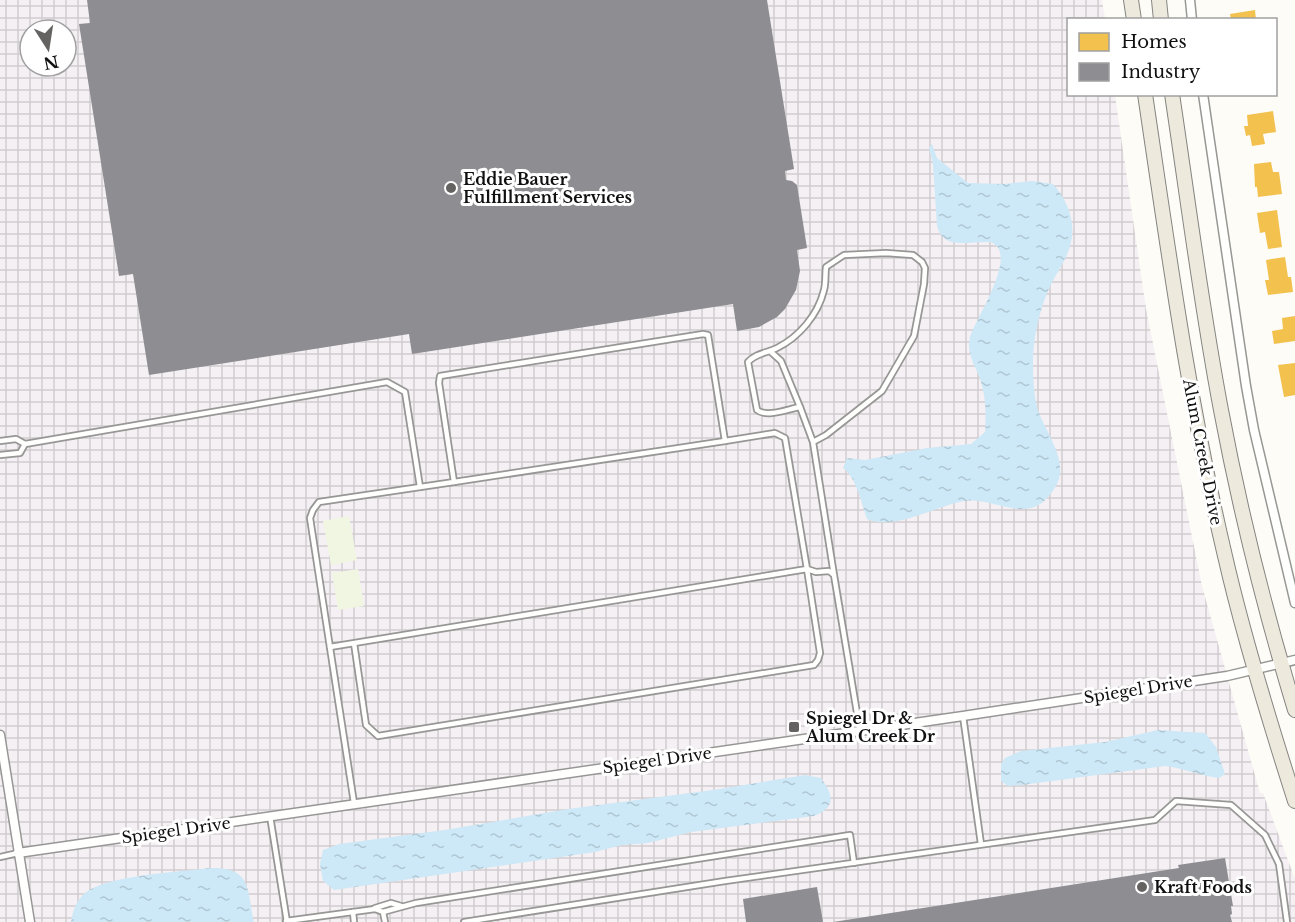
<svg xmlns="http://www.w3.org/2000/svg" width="1295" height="922" font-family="'Libre Baskerville',serif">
	<defs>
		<pattern id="industrial-grid" width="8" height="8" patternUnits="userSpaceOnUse" patternTransform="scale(1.5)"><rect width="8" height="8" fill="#f5f0f3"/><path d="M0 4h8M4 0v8" fill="none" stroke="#d1cdcf"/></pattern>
		<pattern id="water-ripples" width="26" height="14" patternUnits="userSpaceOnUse" patternTransform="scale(1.5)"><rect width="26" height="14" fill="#cde8f7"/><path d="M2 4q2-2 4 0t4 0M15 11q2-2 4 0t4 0" fill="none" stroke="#afc6d3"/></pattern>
	</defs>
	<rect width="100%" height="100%" fill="#fdfcf7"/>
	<path fill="url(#industrial-grid)" fill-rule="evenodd" d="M0 0H1102L1105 19 1068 20V94L1115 95 1146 309 1202 586 1260 793H1263L1295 879V922H0ZM30 30H66V66H30ZM1159 685 167 830 634 758Z"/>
	<g fill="#f0f6e1">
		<polygon points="349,516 357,560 331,565 323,521"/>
		<polygon points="358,569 364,606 338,610 332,573"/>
	</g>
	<g fill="url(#water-ripples)">
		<path d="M932 144 937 158 968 183 1004 184 1032 181 1053 184C1067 199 1076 222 1071 242 1068 258 1056 273 1050 287 1041 306 1037 324 1034 344 1032 362 1033 390 1037 407 1044 431 1069 459 1057 484 1052 494 1042 506 1031 508 1012 513 986 498 964 501 935 506 895 531 867 519 862 504 856 477 843 468L847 458 865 460 927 448 961 445 971 444 985 432C986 418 986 400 982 386 979 369 965 356 970 337 975 319 1021 252 990 242 969 241 944 251 937 226L933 164 929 148Z"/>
		<path d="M1158 730 1205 733 1216 747 1225 774 1219 778C1201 776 1183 768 1165 766L1022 785 1008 786 1001 781V764L1005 758 1021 751 1105 742Z"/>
		<path d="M805 775 821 778C834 796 836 807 814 816L691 832 648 843 622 845 595 852 334 890 323 881 320 864 323 850 339 844 445 830 568 809 713 790Z"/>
		<path d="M210 868C252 867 247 889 254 922H71C73 910 76 901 85 893 107 875 180 872 210 868Z"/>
	</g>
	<g fill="#f2c14e">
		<polygon points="1255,10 1256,20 1231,20 1230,14"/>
		<polygon points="1273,111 1276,132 1263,134 1265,144 1252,146 1250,135 1246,136 1244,126 1248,126 1247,115"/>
		<polygon points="1271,162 1273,172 1279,172 1282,194 1258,197 1257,187 1255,187 1254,164"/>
		<polygon points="1277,210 1282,247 1268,249 1265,232 1260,233 1257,213"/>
		<polygon points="1285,257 1288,277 1291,277 1293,292 1268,295 1265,280 1269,280 1266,260"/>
		<polygon points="1295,316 1295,341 1274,344 1272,331 1283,329 1282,318"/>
		<polygon points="1295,363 1295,395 1284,397 1278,365"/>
	</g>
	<g fill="#8d8d92">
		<polygon points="87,0 767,0 794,169 785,171 786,180 792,181 797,185 807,248 797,250 800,271 796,290 785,309 777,317 759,327 737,331 733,304 412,354 409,334 149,375 133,274 119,276 79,24 90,23"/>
		<polygon points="1225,858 1233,906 1231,906 1232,914 1230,915 1232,922 833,922 1179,868 1178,865"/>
		<polygon points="817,887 823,922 746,922 743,899"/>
	</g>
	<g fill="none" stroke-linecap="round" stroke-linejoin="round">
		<g stroke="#979795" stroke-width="8">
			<g id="lane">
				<polyline points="770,351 781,361 800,407"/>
				<polyline points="0,441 16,439 25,444 20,453 0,455"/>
				<path d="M813 442 800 407C788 409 767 418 757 410L748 362C756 353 767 353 777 348 799 337 818 315 824 290 826 283 825 274 826 267L844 255 886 253 913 255 922 262 925 268 924 284 914 336 882 391 826 435 813 442 834 575"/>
				<polyline points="25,444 387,382 405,392 420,487"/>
				<polyline points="454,482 725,441"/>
				<path d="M330 647C489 621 648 595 807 569L820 653 818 660 814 665 378 736 366 725 354 643"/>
				<polyline points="963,716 981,844"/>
				<polyline points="354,803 310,518 313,510 319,502 454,482 439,383 440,376 703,334 708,335 725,441 775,433 785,438 807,569 816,572 829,571 834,575 860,731"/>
				<polyline points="270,816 287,922"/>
				<polyline points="0,857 18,853"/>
				<polyline points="375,908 391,903 401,906"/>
				<polyline points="353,912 354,922"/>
				<polyline points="383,912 416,903 850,835 854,863"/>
				<polyline points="286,921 375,909 383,912 385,922"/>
				<polyline points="464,922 725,881 1155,820 1176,801 1231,805 1265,835 1279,864 1287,922"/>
			</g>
		</g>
		<g stroke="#979795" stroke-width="11">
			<g id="street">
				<polyline points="1190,0 1192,20"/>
				<polyline points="1203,94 1246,386 1254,430 1295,603"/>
				<polyline points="0,735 30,922"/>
				<polyline points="18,853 963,716 1227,676 1295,660"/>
			</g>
		</g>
		<g stroke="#858482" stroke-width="16">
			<g id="primary">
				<polyline points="1131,0 1134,20"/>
				<polyline points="1159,0 1161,20"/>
				<path d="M1145 94C1168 249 1189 404 1225 556 1244 639 1269 720 1295 801"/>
				<path d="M1172 94C1188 200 1201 305 1221 410 1240 511 1265 611 1295 710"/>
			</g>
		</g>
		<use href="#lane" stroke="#fffffe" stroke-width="4.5"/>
		<use href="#street" stroke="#fffffe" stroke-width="8"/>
		<use href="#primary" stroke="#ede9dc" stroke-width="14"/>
	</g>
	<g fill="#646362" stroke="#fff" stroke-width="2">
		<circle cx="451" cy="188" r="6"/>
		<rect x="788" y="721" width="12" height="12" rx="3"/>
		<circle cx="1142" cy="887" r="6"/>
	</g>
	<g text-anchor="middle" stroke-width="6" stroke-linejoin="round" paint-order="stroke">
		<g font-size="16" font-weight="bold" fill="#111" stroke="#fff" text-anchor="start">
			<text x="463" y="185">Eddie Bauer<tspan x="463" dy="18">Fulfillment Services</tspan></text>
			<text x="806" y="724">Spiegel Dr &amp;<tspan x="806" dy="18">Alum Creek Dr</tspan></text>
			<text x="1154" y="893">Kraft Foods</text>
		</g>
		<g font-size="16" fill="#111" stroke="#fff">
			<text transform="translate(1203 452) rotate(79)" y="6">Alum Creek Drive</text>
			<text transform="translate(1138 689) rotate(-9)" y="6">Spiegel Drive</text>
			<text transform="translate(657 760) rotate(-8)" y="6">Spiegel Drive</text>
			<text transform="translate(176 830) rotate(-8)" y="6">Spiegel Drive</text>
		</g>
	</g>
	<rect x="1067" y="18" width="210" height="78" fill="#ffffff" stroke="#a0a0a0" stroke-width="1.5"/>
	<rect x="1079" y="33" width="30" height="18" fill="#f2c14e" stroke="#a0a0a0" stroke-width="1.5"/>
	<text x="1121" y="48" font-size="18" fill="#111111">Homes</text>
	<rect x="1079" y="63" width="30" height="18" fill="#8d8d92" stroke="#a0a0a0" stroke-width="1.5"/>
	<text x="1121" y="78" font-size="18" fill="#111111">Industry</text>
	<g transform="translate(48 48) rotate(168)"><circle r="28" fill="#ffffff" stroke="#a0a0a0" stroke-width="1.5"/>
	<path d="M0-4.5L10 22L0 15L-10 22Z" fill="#646362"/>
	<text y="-9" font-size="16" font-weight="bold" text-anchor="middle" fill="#111111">N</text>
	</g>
</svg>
